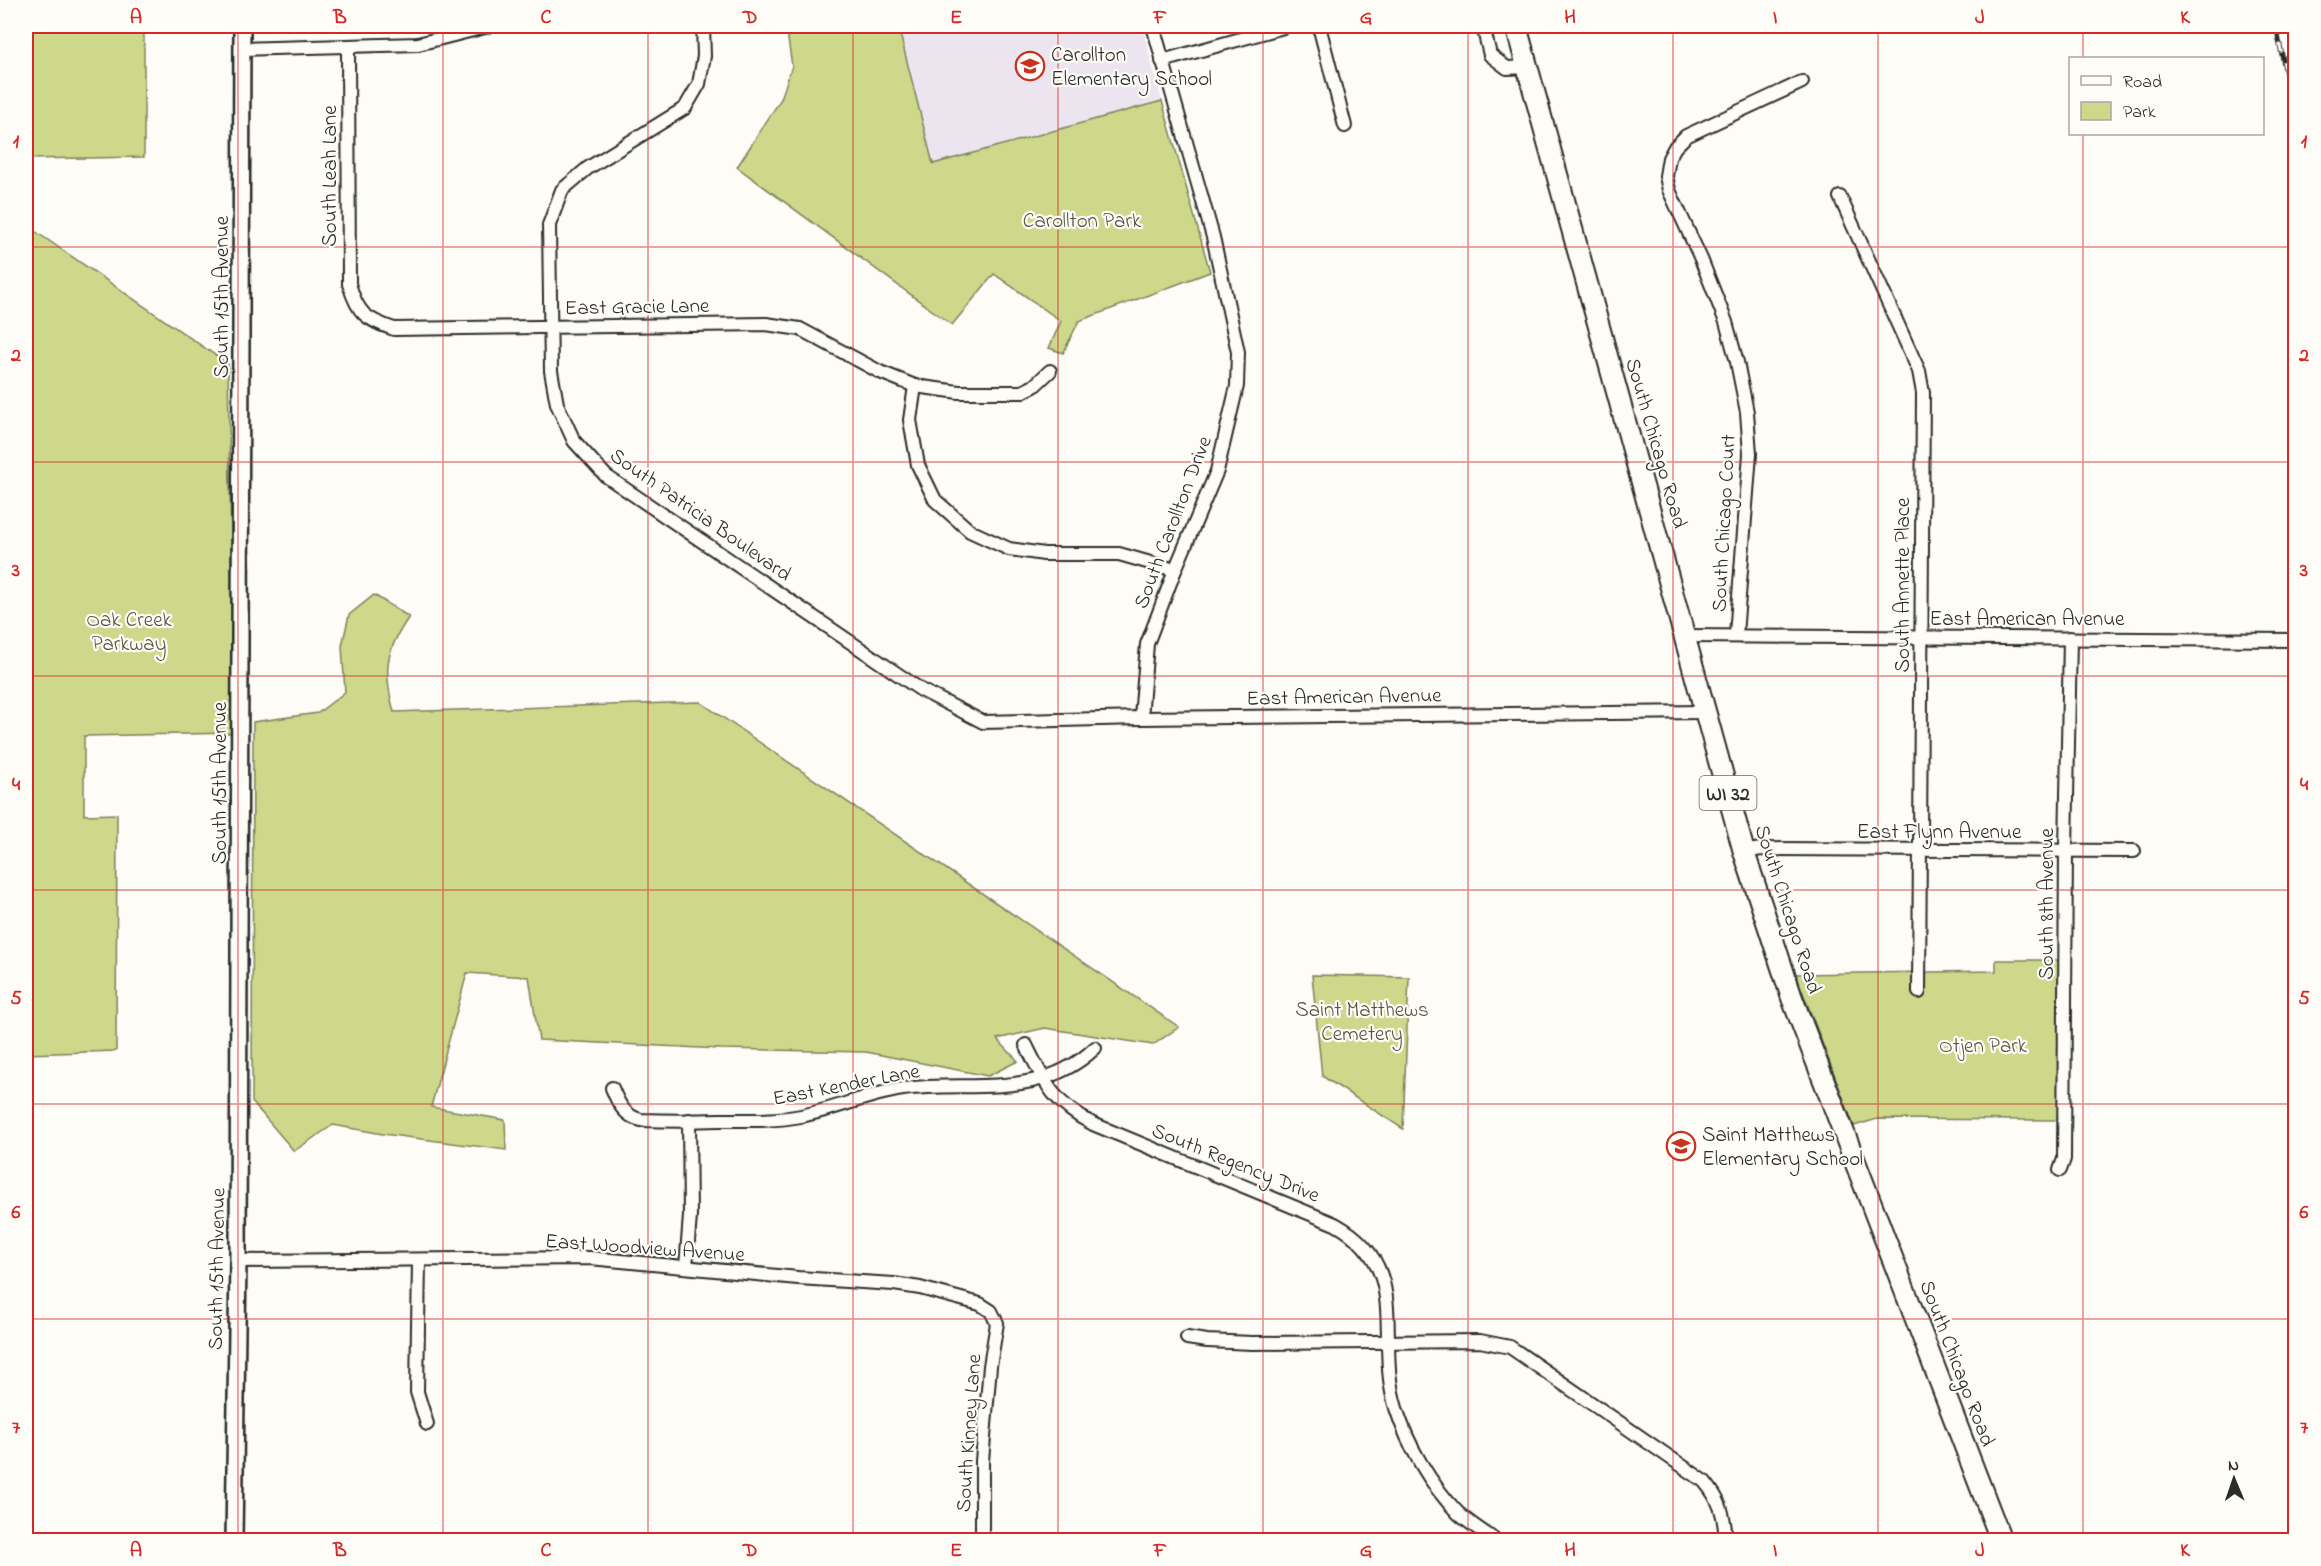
<svg xmlns="http://www.w3.org/2000/svg" width="2321" height="1566" font-family="'Indie Flower',sans-serif">
	<rect width="100%" height="100%" fill="#fdfcf7"/>
	<filter id="ink" filterUnits="userSpaceOnUse"><feTurbulence type="fractalNoise" baseFrequency=".0167" numOctaves="2"/><feDisplacementMap in="SourceGraphic" scale="12" xChannelSelector="R" yChannelSelector="G"/><feConvolveMatrix kernelMatrix="1 2 1 2 8 2 1 2 1" color-interpolation-filters="sRGB"/></filter>
	<g filter="url(#ink)">
		<polygon fill="#ece5f0" points="898,26 1142,26 1162,101 933,164"/>
		<g fill="#cdd88b" stroke="#7c825b" stroke-width="1.5">
			<polygon points="26,26 144,26 144,157 26,159"/>
			<polygon points="786,26 898,26 933,164 1162,101 1210,272 1079,321 1063,353 1049,348 1061,321 994,274 952,325 737,167 781,99 792,66"/>
			<polygon points="26,225 228,364 234,733 84,736 84,815 117,814 116,1051 26,1054"/>
			<path d="M374 595 409 617C385 651 383 671 394 712L700 702 1179 1027 1153 1045 1045 1028 997 1039 1018 1061 988 1076 866 1052 721 1049 539 1040 529 977 467 973 431 1107 505 1120 506 1150 383 1134 333 1125 294 1151 252 1102 253 722 318 713 345 692 342 646 349 615Z"/>
			<polygon points="1996,960 2059,960 2059,1120 1877,1119 1854,1126 1796,974 1996,971"/>
			<polygon points="1312,975 1409,977 1403,1129 1322,1076"/>
		</g>
		<g fill="none" stroke-linecap="round" stroke-linejoin="round">
			<g stroke="#2b2b2b" stroke-width="16">
				<g id="minor">
					<polyline points="703,26 704,56 699,84 685,108 588,168 562,190 549,225 551,371 557,404 574,441 606,476 921,690 983,722 1141,718 1705,712"/>
					<polyline points="1319,26 1345,126"/>
					<polyline points="1483,26 1490,55 1507,68 1528,67"/>
					<path d="M348 47 349 284C358 314 365 319 394 329L766 324 800 329 880 372 915 386 959 392H1022L1034 386 1050 371"/>
					<polyline points="242,49 418,44 489,26"/>
					<polyline points="1162,61 1287,26"/>
					<polyline points="1840,197 1919,371 1923,393 1919,992"/>
					<polyline points="915,386 910,420 918,465 935,500 970,531 1009,549 1044,554 1119,554 1175,570"/>
					<polyline points="1736,635 1750,454 1747,412 1737,362 1726,322 1701,259 1669,190 1666,176 1669,158 1675,147 1686,136 1802,82"/>
					<polyline points="1685,636 2296,640"/>
					<polyline points="1141,718 1147,644 1175,570 1217,471 1237,386 1238,352 1213,237 1153,26"/>
					<polyline points="1744,852 1761,849 2134,851"/>
					<path d="M1026 1045C1045 1083 1053 1103 1093 1124L1335 1224C1414 1267 1374 1339 1396 1408 1408 1446 1430 1484 1458 1513 1469 1523 1483 1532 1495 1540"/>
					<path d="M612 1088C618 1103 624 1116 641 1120 667 1121 693 1121 719 1120 747 1120 774 1121 801 1116 836 1109 868 1094 903 1089 972 1080 1039 1101 1095 1048"/>
					<polyline points="2060,1170 2064,1159 2066,850 2070,638"/>
					<polyline points="238,1261 590,1258 798,1278 894,1284 920,1288 980,1304 991,1311 997,1323 990,1366 982,1461 982,1540"/>
					<polyline points="419,1261 417,1392 427,1424"/>
					<polyline points="686,1267 690,1216 689,1120"/>
					<path d="M1187 1338 1207 1341 1252 1343 1480 1341 1510 1347 1704 1481C1721 1501 1724 1514 1726 1540"/>
				</g>
			</g>
			<g stroke="#2b2b2b" stroke-width="20">
				<polyline id="tertiary" points="234,1540 238,1261 242,26"/>
			</g>
			<g stroke="#2b2b2b" stroke-width="24">
				<polyline id="primary" points="1516,26 1744,852 1792,998 2001,1540"/>
			</g>
			<use href="#minor" stroke="#fdfcf7" stroke-width="12"/>
			<use href="#tertiary" stroke="#fdfcf7" stroke-width="15"/>
			<use href="#primary" stroke="#fdfcf7" stroke-width="20"/>
			<g stroke="#2b2b2b" stroke-width="5">
				<polyline id="rail" points="2276,26 2296,123"/>
			</g>
			<use href="#rail" stroke="#fdfcf7" stroke-width="3" stroke-dasharray="9" stroke-linecap="butt"/>
		</g>
	</g>
	<path fill="none" stroke="#d62828" stroke-width="1.5" stroke-opacity="0.55" d="M238 26V1540M443 26V1540M648 26V1540M853 26V1540M1058 26V1540M1263 26V1540M1468 26V1540M1673 26V1540M1878 26V1540M2083 26V58M2083 134V1540M26 247H2296M26 462H2296M26 676H2296M26 890H2296M26 1104H2296M26 1319H2296"/>
	<defs>
		<g id="school-ring" transform="scale(1.5)"><circle r="9.5" fill="#fdfcf7" stroke="#c8321e" stroke-width="1.5"/><path d="M0-5L7-2L0 1L-7-2ZM-4 1L0 2.5L4 1V4Q0 6-4 4Z" fill="#c8321e"/></g>
	</defs>
	<g fill-rule="evenodd">
		<use href="#school-ring" x="1030" y="66"/>
		<use href="#school-ring" x="1681" y="1146"/>
	</g>
	<g text-anchor="middle" stroke-width="4.5" stroke-linejoin="round" paint-order="stroke">
		<rect fill="#fdfcf7" stroke="#6a6a68" stroke-width="1.5" x="1699.5" y="776" width="57" height="34" rx="4.5"/>
		<g font-size="20" font-weight="bold" fill="#2b2b2b">
			<text x="1728" y="800">WI 32</text>
		</g>
		<g font-size="21" fill="#2b2b2b" stroke="#fdfcf7" text-anchor="start">
			<text x="1051" y="61">Carollton<tspan x="1051" dy="24">Elementary School</tspan></text>
			<text x="1702" y="1141">Saint Matthews<tspan x="1702" dy="24">Elementary School</tspan></text>
		</g>
		<g font-size="21" fill="#2b2b2b" stroke="#fdfcf7">
			<text transform="translate(329 176) rotate(-90)" y="7">South Leah Lane</text>
			<text transform="translate(221 297) rotate(-90)" y="7">South 15th Avenue</text>
			<text transform="translate(637 306) rotate(-1)" y="7">East Gracie Lane</text>
			<text transform="translate(1657 443) rotate(74)" y="7">South Chicago Road</text>
			<text transform="translate(701 514) rotate(35)" y="7">South Patricia Boulevard</text>
			<text transform="translate(1172 522) rotate(-69)" y="7">South Carollton Drive</text>
			<text transform="translate(1723 523) rotate(-87)" y="7">South Chicago Court</text>
			<text transform="translate(1902 585) rotate(-90)" y="7">South Annette Place</text>
			<text x="2027" y="625">East American Avenue</text>
			<text transform="translate(1344 696) rotate(-1)" y="7">East American Avenue</text>
			<text transform="translate(219 783) rotate(-90)" y="7">South 15th Avenue</text>
			<text x="1939" y="838">East Flynn Avenue</text>
			<text transform="translate(2046 904) rotate(-90)" y="7">South 8th Avenue</text>
			<text transform="translate(1789 909) rotate(72)" y="7">South Chicago Road</text>
			<text transform="translate(846 1084) rotate(-11)" y="7">East Kender Lane</text>
			<text transform="translate(1236 1162) rotate(22)" y="7">South Regency Drive</text>
			<text transform="translate(645 1247) rotate(4)" y="7">East Woodview Avenue</text>
			<text transform="translate(216 1269) rotate(-89)" y="7">South 15th Avenue</text>
			<text transform="translate(1958 1363) rotate(69)" y="7">South Chicago Road</text>
			<text transform="translate(968 1433) rotate(-86)" y="7">South Kinney Lane</text>
		</g>
		<g font-size="21" fill="#545643" stroke="#fdfcf7">
			<text x="1082" y="227">Carollton Park</text>
			<text x="129" y="626">Oak Creek<tspan x="129" dy="24">Parkway</tspan></text>
			<text x="1362" y="1016">Saint Matthews<tspan x="1362" dy="24">Cemetery</tspan></text>
			<text x="1983" y="1052">Otjen Park</text>
		</g>
	</g>
	<rect width="2321" height="1566" fill="none" stroke="#fdfcf7" stroke-width="66"/>
	<rect x="2069" y="57" width="195" height="78" fill="#fdfcf7" stroke="#a9a8a5" stroke-width="1.5"/>
	<rect x="2081" y="76" width="30" height="9" fill="#fdfcf7" stroke="#a9a8a5" stroke-width="1.5"/>
	<text x="2123" y="87" font-size="18" fill="#2b2b2b">Road</text>
	<rect x="2081" y="102" width="30" height="18" fill="#cdd88b" stroke="#a9a8a5" stroke-width="1.5"/>
	<text x="2123" y="117" font-size="18" fill="#2b2b2b">Park</text>
	<g transform="translate(2234 1479) rotate(358)" stroke="#fdfcf7" stroke-width="4.5" paint-order="stroke">
	<path d="M0-4.5L10 22L0 15L-10 22Z" fill="#2b2b2b"/>
	<text y="-9" font-size="16" font-weight="bold" text-anchor="middle" fill="#2b2b2b">N</text>
	</g>
	<rect x="33" y="33" width="2255" height="1500" fill="none" stroke="#d62828" stroke-width="2"/>
	<g font-size="20" text-anchor="middle" font-weight="bold" fill="#d62828">
		<text x="136" y="23">A</text>
		<text x="340" y="23">B</text>
		<text x="546" y="23">C</text>
		<text x="750" y="23">D</text>
		<text x="956" y="23">E</text>
		<text x="1160" y="23">F</text>
		<text x="1366" y="23">G</text>
		<text x="1570" y="23">H</text>
		<text x="1775" y="23">I</text>
		<text x="1980" y="23">J</text>
		<text x="2185" y="23">K</text>
		<text x="16" y="147">1</text>
		<text x="2304" y="147">1</text>
		<text x="16" y="361">2</text>
		<text x="2304" y="361">2</text>
		<text x="16" y="576">3</text>
		<text x="2304" y="576">3</text>
		<text x="16" y="790">4</text>
		<text x="2304" y="790">4</text>
		<text x="16" y="1004">5</text>
		<text x="2304" y="1004">5</text>
		<text x="16" y="1218">6</text>
		<text x="2304" y="1218">6</text>
		<text x="16" y="1433">7</text>
		<text x="2304" y="1433">7</text>
		<text x="136" y="1556">A</text>
		<text x="340" y="1556">B</text>
		<text x="546" y="1556">C</text>
		<text x="750" y="1556">D</text>
		<text x="956" y="1556">E</text>
		<text x="1160" y="1556">F</text>
		<text x="1366" y="1556">G</text>
		<text x="1570" y="1556">H</text>
		<text x="1775" y="1556">I</text>
		<text x="1980" y="1556">J</text>
		<text x="2185" y="1556">K</text>
	</g>
</svg>
